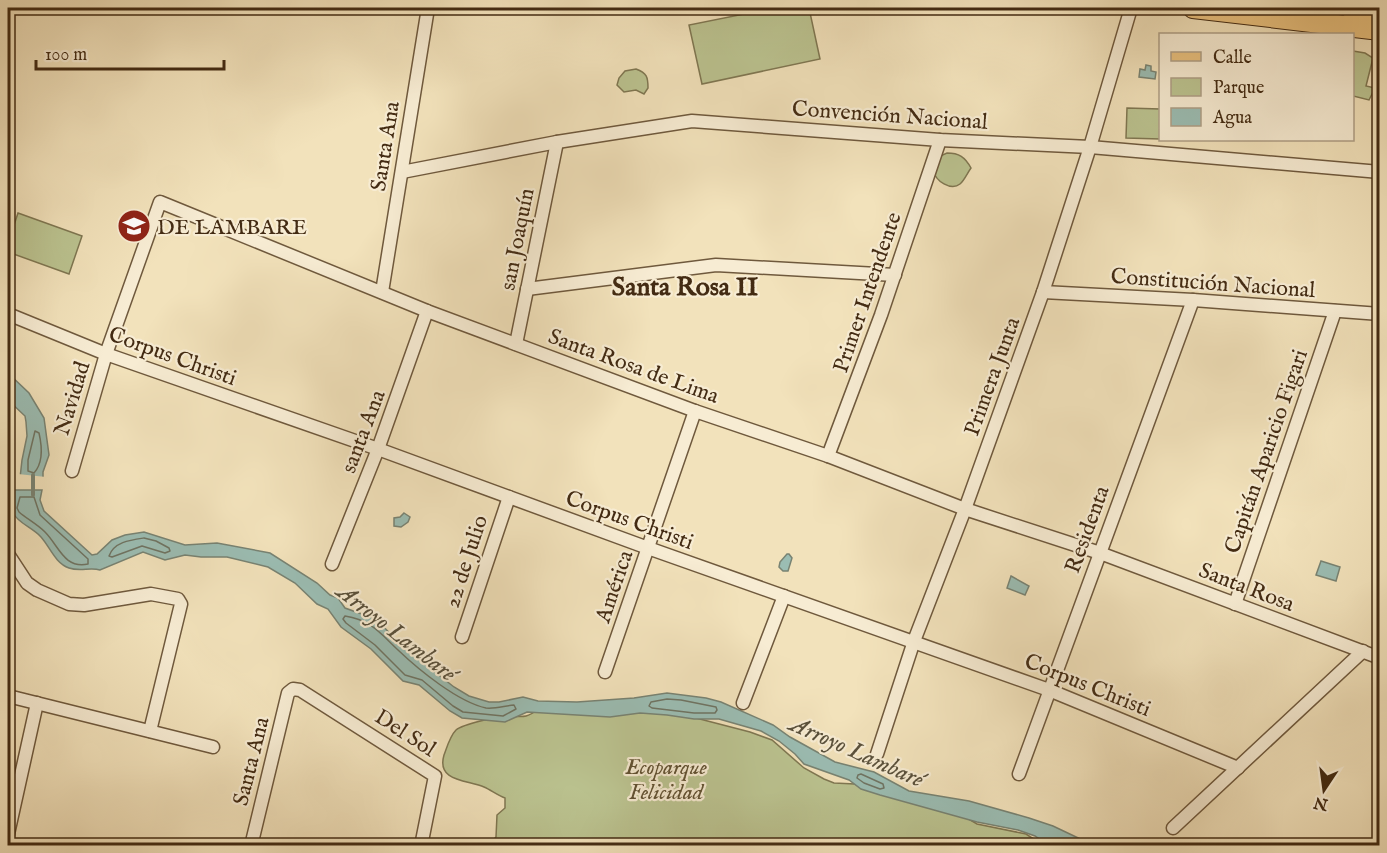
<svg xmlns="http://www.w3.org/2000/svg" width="1387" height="853" font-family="'IM FELL English',serif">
	<rect width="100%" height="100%" fill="#f2e2bb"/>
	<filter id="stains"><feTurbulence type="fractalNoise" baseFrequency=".00333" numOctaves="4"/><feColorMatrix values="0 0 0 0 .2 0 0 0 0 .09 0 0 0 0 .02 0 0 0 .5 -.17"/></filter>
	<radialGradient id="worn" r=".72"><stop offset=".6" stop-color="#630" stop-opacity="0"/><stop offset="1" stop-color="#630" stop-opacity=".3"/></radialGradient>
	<g fill="#bbc390" stroke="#7f7752" stroke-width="1.5">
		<polygon points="774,8 809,8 820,59 702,84 689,25"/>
		<polygon points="1353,51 1365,53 1373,58 1366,86 1375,88 1369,100 1353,96"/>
		<path d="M636 69C647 73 648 77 648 88L644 94 636 90 624 92 617 85 619 78 625 71Z"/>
		<polygon points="1127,108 1160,109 1160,139 1126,138"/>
		<path d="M947 153C959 153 965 157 971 168 968 172 964 181 960 184 951 191 935 181 934 171 933 166 936 161 938 157Z"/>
		<polygon points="18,213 82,236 69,274 8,252 8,243"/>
		<path d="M539 709 635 710 696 718 750 732 772 740 804 768 824 779 834 783 855 784 926 804 967 818 977 824 1026 834 1043 845 552 846 527 839 525 845H489L496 837 497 815 505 808V798C497 795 491 790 484 787 468 780 436 782 444 755 447 747 450 736 456 730 463 724 499 716 509 716 525 717 526 718 539 709Z"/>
	</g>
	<g fill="#9bbdb3" stroke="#788373" stroke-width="1.5">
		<polygon points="1146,65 1151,66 1151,71 1156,72 1155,79 1139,77 1140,69 1145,70"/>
		<polygon points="8,373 29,393 44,418 49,455 43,472 43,479 20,478 22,460 27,436 26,422 25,416 8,400"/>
		<path d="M14 490H42L40 500 44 511 92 555 97 554 112 540 125 535 144 532 185 545 217 543 270 553 317 583 330 595 338 598 345 608 373 618 380 623 402 646 454 687 469 696 489 702H499L523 697 538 701 577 702 634 698 667 693 706 698 721 702 773 725 790 737 835 762 874 772 909 791 969 801 1029 818 1053 826 1093 845H1048L1035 836 1018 830 977 822 880 795 861 789 849 780 804 764 795 754 779 741 761 731 719 719H694L667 715 640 713 610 717 527 712 505 722 462 718 450 711 419 685 403 681 371 649 341 627 328 609 317 604 295 583 268 567 227 557H201L185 555 165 560 143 552 100 570C90 567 80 572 69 568 55 563 50 547 41 537 33 528 18 523 13 513 9 506 13 497 14 490Z"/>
		<polygon points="404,513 410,517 408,522 401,527 394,526 394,518 400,517"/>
		<polygon points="787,554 789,554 792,558 788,571 783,571 779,567 780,562"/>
		<polygon points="1321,561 1340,567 1336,581 1316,575"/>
		<polygon points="1011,576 1029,586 1025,595 1007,588"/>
	</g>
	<polygon fill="#f2e2bb" points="18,474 46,477 45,480 43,482 20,481 17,478"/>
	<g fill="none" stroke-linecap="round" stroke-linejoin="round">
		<g stroke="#6f7463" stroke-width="1.5">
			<path d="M35 431 39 433C42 446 44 462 34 473L28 471V460Z"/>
			<path d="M20 497H34L40 515 88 559V564C64 569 59 546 45 532 37 524 27 519 19 512L17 508Z"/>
			<path d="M144 538 156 541 169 548 170 551 165 553 142 546 112 557 109 556C114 542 130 540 144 538Z"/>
			<path d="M345 616C371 620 380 633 398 650 419 670 458 702 486 708 495 709 504 706 514 705L516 709 503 716 463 712 453 706 422 680 405 675 375 645 346 623 343 619Z"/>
			<polygon points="667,699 681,700 716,707 717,710 715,713 694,713 652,708 649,706 651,702"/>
			<polygon points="861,774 883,784 884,788 880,789 864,783 857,778 858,775"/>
		</g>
		<polyline stroke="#788373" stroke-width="4" points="33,475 33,495"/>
		<g stroke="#6f593d" stroke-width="15">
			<g id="street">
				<polyline points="402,172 557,142 692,121 940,140 1090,147 1380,172"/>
				<polyline points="527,289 716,265 895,275"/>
				<polyline points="382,292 428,8"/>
				<polyline points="1043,292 1193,300 1380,314"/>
				<polyline points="8,314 106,354 378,449 648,548 1049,690 1238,768"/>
				<polyline points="516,344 557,142"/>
				<polyline points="828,456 881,315 940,140"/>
				<polyline points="72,471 106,354 160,202 427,311 695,411 828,456 965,509 1100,553 1380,658"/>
				<polyline points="8,554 27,583 37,590 69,604 84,605 151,594 178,599 181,604 150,731"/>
				<polyline points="332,564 378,449 427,311"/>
				<polyline points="1235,604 1335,311"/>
				<polyline points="462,637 509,497"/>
				<polyline points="605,672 695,411"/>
				<polyline points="8,696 213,747"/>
				<polyline points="743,703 784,596"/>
				<polyline points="877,754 914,641 965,509 1043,292 1090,147 1131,8"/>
				<polyline points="1019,774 1193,300"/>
				<polyline points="1173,828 1363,651"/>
				<polyline points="8,834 37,703"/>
				<polyline points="251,846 288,693 293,689 300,690 435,776 421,846"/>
			</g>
		</g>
		<g stroke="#432b13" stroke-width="22">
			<g id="primary">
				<polyline points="1193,8 1380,30"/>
				<polyline points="1350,8 1380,11"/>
			</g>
		</g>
		<use href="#street" stroke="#f7ecd3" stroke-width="12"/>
		<use href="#primary" stroke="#e9c17e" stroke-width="20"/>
	</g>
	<defs>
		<g id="school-disc" transform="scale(1.725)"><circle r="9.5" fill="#8f2418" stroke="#f7ecd3"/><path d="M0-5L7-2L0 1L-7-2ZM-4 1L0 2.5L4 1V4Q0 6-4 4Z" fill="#fff"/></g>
	</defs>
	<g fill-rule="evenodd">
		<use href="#school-disc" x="134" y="226"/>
	</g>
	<g text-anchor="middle" stroke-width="4.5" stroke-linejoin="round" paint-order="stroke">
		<g font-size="22" fill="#432b13" stroke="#f7ecd3">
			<text transform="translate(890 114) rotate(4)" y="8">Convención Nacional</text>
			<text transform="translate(384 146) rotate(-81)" y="8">Santa Ana</text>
			<text transform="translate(516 239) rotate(-79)" y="8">san Joaquín</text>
			<text transform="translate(1213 282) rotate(4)" y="8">Constitución Nacional</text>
			<text transform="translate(866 292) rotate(-71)" y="8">Primer Intendente</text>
			<text transform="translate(173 355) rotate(20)" y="8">Corpus Christi</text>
			<text transform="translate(634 365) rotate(20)" y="8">Santa Rosa de Lima</text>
			<text transform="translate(991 376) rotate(-70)" y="8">Primera Junta</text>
			<text transform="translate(71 398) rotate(-73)" y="8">Navidad</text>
			<text transform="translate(362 431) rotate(-69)" y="8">santa Ana</text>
			<text transform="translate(1265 451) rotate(-71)" y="8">Capitán Aparicio Figari</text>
			<text transform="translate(630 519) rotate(20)" y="8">Corpus Christi</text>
			<text transform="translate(1086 529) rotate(-70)" y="8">Residenta</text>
			<text transform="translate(465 561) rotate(-72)" y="8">22 de Julio</text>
			<text transform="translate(613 586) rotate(-71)" y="8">América</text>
			<text transform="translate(1247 586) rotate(21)" y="8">Santa Rosa</text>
			<text transform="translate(1088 684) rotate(22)" y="8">Corpus Christi</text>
			<text transform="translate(406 732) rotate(33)" y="8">Del Sol</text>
			<text transform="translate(250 761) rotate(-76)" y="8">Santa Ana</text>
		</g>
		<g font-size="22" fill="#432b13" stroke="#f7ecd3" text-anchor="start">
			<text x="157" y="234">DE LAMBARE</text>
		</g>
		<g font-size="22" font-style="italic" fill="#615132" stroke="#f7ecd3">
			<text x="666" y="774">Ecoparque<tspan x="666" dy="25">Felicidad</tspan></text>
		</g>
		<g font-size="24" font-style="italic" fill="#59503b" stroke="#f7ecd3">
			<text transform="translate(397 632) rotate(38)" y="8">Arroyo Lambaré</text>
			<text transform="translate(857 751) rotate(24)" y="8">Arroyo Lambaré</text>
		</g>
		<g font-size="26" font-weight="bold" fill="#432b13" stroke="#f7ecd3">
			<text x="685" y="295">Santa Rosa II</text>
		</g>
	</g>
	<rect width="1387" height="853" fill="none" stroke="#f2e2bb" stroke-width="30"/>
	<rect x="9" y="9" width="1369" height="835" fill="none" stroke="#432b13" stroke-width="3"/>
	<rect x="15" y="15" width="1357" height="823" fill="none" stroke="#432b13" stroke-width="1.5"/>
	<rect x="1159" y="33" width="195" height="108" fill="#f7ecd3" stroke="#af9f86" stroke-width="1.5"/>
	<rect x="1171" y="52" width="30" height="9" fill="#e9c17e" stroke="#af9f86" stroke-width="1.5"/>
	<text x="1213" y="63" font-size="18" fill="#432b13">Calle</text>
	<rect x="1171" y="78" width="30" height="18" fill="#bbc390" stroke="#af9f86" stroke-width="1.5"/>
	<text x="1213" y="93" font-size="18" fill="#432b13">Parque</text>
	<rect x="1171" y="108" width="30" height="18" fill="#9bbdb3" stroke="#af9f86" stroke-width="1.5"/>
	<text x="1213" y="123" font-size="18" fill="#432b13">Agua</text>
	<g transform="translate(1324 790) rotate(193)" stroke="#f7ecd3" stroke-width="4.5" paint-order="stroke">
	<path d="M0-4.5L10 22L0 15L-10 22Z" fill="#432b13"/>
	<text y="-9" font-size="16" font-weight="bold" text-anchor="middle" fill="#432b13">N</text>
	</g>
	<path d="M36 60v9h188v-9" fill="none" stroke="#432b13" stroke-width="3"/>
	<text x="45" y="60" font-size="18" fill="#432b13" stroke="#f7ecd3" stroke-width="4.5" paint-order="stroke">100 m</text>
	<rect width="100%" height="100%" filter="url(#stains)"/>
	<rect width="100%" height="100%" fill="url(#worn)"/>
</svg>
